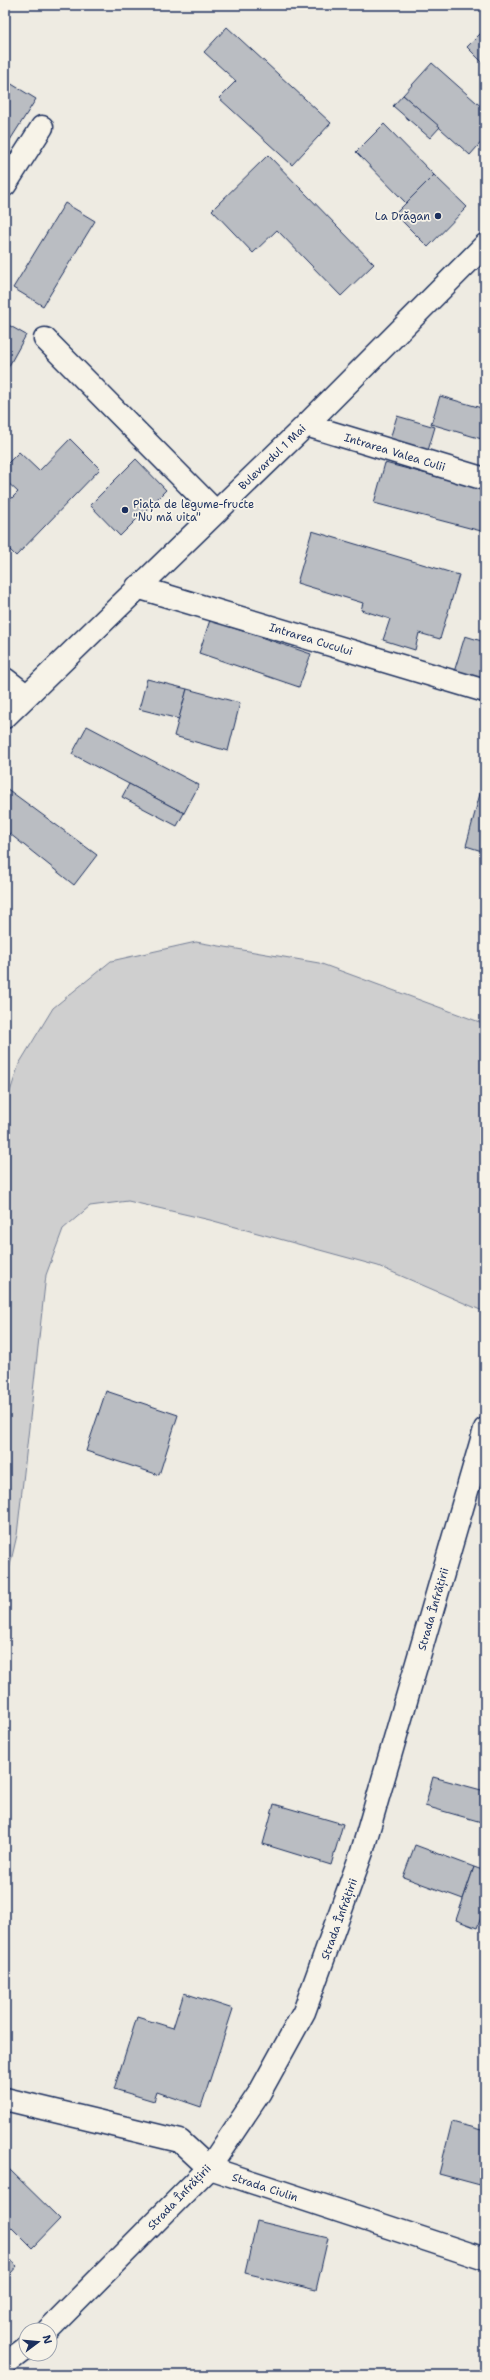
<svg xmlns="http://www.w3.org/2000/svg" width="490" height="2380" font-family="'Shantell Sans',sans-serif">
	<rect width="100%" height="100%" fill="#eeebe2"/>
	<filter id="ink" filterUnits="userSpaceOnUse"><feTurbulence type="fractalNoise" baseFrequency=".025" numOctaves="2"/><feDisplacementMap in="SourceGraphic" scale="8" xChannelSelector="R" yChannelSelector="G"/><feConvolveMatrix kernelMatrix="1 2 1 2 8 2 1 2 1" color-interpolation-filters="sRGB"/></filter>
	<g filter="url(#ink)">
		<polygon fill="#cfcfcf" stroke="#757f96" points="196,942 319,963 485,1024 485,1312 378,1266 210,1220 128,1201 90,1206 63,1229 46,1275 17,1535 5,1587 5,1107 19,1064 53,1008 111,961"/>
		<g fill="#babdc2" stroke="#1b2f5e">
			<polygon points="227,27 331,123 292,165 219,98 236,81 204,52"/>
			<polygon points="485,29 485,65 467,47"/>
			<polygon points="432,63 485,110 485,138 470,155 403,95"/>
			<polygon points="5,80 36,99 5,148"/>
			<polygon points="403,95 440,127 430,138 393,106"/>
			<polygon points="384,124 434,175 406,203 356,152"/>
			<polygon points="268,155 374,264 341,296 277,230 253,253 212,210"/>
			<polygon points="434,175 467,207 428,247 395,214"/>
			<polygon points="65,203 95,221 43,306 13,288"/>
			<polygon points="5,323 26,335 5,373"/>
			<polygon points="440,396 485,409 485,440 431,424"/>
			<polygon points="397,416 435,427 427,454 389,442"/>
			<polygon points="70,439 100,469 16,556 5,545 5,505 18,492 5,480 5,466 19,452 39,471"/>
			<polygon points="136,459 166,490 120,536 90,505"/>
			<polygon points="385,463 485,489 485,516 481,531 374,503"/>
			<polygon points="312,531 459,575 440,639 419,633 415,650 383,640 390,619 361,610 363,603 297,583"/>
			<polygon points="210,620 311,654 299,687 199,653"/>
			<polygon points="465,636 485,642 485,682 454,672"/>
			<polygon points="147,679 187,689 179,719 139,709"/>
			<polygon points="187,689 240,703 228,751 174,736"/>
			<polygon points="87,726 199,785 184,813 72,754"/>
			<polygon points="129,784 184,813 177,826 122,797"/>
			<polygon points="6,788 97,855 74,885 5,830"/>
			<polygon points="481,790 485,791 485,852 466,846"/>
			<polygon points="106,1391 178,1415 159,1475 86,1451"/>
			<polygon points="433,1777 485,1791 485,1823 425,1806"/>
			<polygon points="274,1804 343,1824 331,1865 263,1844"/>
			<polygon points="415,1845 474,1867 463,1899 403,1877"/>
			<polygon points="474,1867 485,1871 485,1907 477,1928 456,1920"/>
			<polygon points="184,1993 233,2009 201,2107 157,2092 154,2101 114,2089 137,2017 173,2028"/>
			<polygon points="452,2122 485,2131 485,2167 480,2185 439,2174"/>
			<polygon points="9,2169 60,2219 32,2248 5,2221 5,2174"/>
			<polygon points="257,2221 328,2238 316,2290 245,2273"/>
			<polygon points="5,2255 17,2266 5,2280"/>
		</g>
		<g fill="none" stroke-linecap="round" stroke-linejoin="round">
			<g stroke="#1b2f5e" stroke-width="25">
				<g id="minor">
					<polyline points="5,185 42,127"/>
					<polyline points="45,339 216,512"/>
					<polyline points="306,425 485,479"/>
					<polyline points="137,587 485,691"/>
					<polyline points="5,679 26,695"/>
					<polyline points="5,2099 180,2141 209,2168 485,2259"/>
					<polyline points="48,2330 209,2168 260,2092 304,2012 362,1852 485,1429"/>
					<polyline points="5,2364 26,2348"/>
				</g>
			</g>
			<g stroke="#1b2f5e" stroke-width="25">
				<polyline id="major" points="5,717 306,425 485,245"/>
			</g>
			<use href="#minor" stroke="#f7f3e8" stroke-width="22"/>
			<use href="#major" stroke="#f7f3e8" stroke-width="22"/>
		</g>
	</g>
	<g fill="#1b2f5e" stroke="#f7f3e8" stroke-width="1.5">
		<circle cx="438" cy="216" r="4"/>
		<circle cx="125" cy="510" r="4"/>
	</g>
	<g text-anchor="middle" stroke-width="3.5" stroke-linejoin="round" paint-order="stroke">
		<g font-size="11" fill="#1b2f5e" stroke="#f7f3e8" text-anchor="end">
			<text x="430" y="220">La Drăgan</text>
			<text x="133" y="508" text-anchor="start">Piața de legume-fructe<tspan x="133" dy="13">"Nu mă uita"</tspan></text>
		</g>
		<g font-size="11" fill="#1b2f5e" stroke="#f7f3e8">
			<text transform="translate(395 452) rotate(17)" y="4">Intrarea Valea Culii</text>
			<text transform="translate(272 457) rotate(-44)" y="4">Bulevardul 1 Mai</text>
			<text transform="translate(311 639) rotate(17)" y="4">Intrarea Cucului</text>
			<text transform="translate(433 1609) rotate(-74)" y="4">Strada Înfrățirii</text>
			<text transform="translate(339 1919) rotate(-70)" y="4">Strada Înfrățirii</text>
			<text transform="translate(265 2187) rotate(18)" y="4">Strada Ciulin</text>
			<text transform="translate(179 2197) rotate(-46)" y="4">Strada Înfrățirii</text>
		</g>
	</g>
	<rect width="490" height="2380" fill="none" stroke="#f7f3e8" stroke-width="20"/>
	<rect x="10" y="10" width="470" height="2360" fill="none" stroke="#1b2f5e" stroke-width="1.5" filter="url(#ink)"/>
	<g transform="translate(38 2342) rotate(74)"><circle r="19" fill="#f7f3e8" stroke="#9fa5b1"/>
	<path d="M0-3L7 15L0 10L-7 15Z" fill="#1b2f5e"/>
	<text y="-6" font-size="11" font-weight="bold" text-anchor="middle" fill="#1b2f5e">N</text>
	</g>
</svg>
